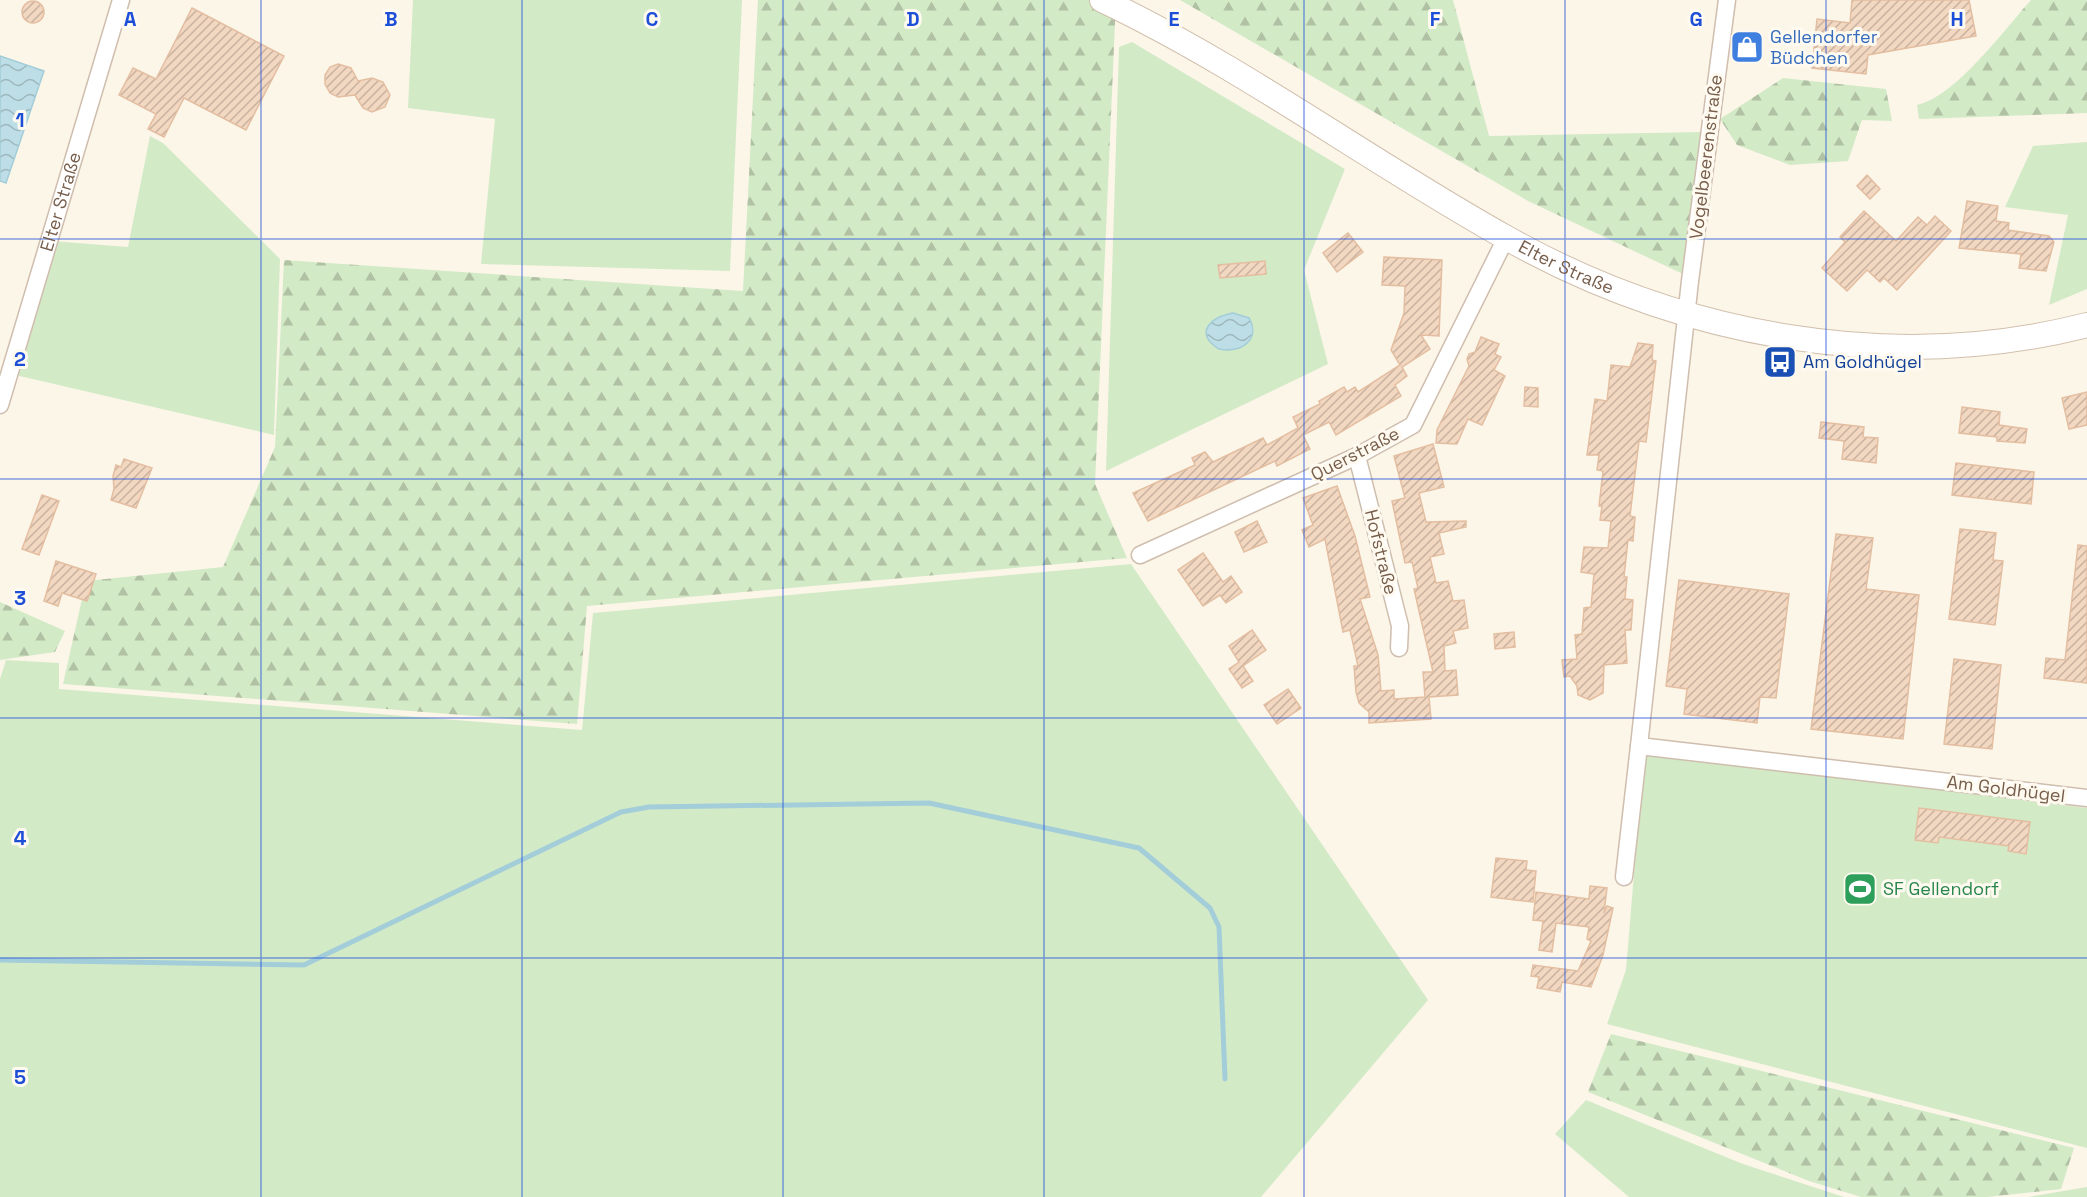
<svg xmlns="http://www.w3.org/2000/svg" width="2087" height="1197" font-family="'Space Grotesk',sans-serif">
	<defs>
		<pattern id="forest-firs" width="22" height="20" patternUnits="userSpaceOnUse" patternTransform="scale(1.5)"><rect width="22" height="20" fill="#d3eac7"/><path d="M5 1l3.5 6h-7zM16 11l3.5 6h-7z" fill="#b0c1a4"/></pattern>
		<pattern id="water-waves" width="16" height="10" patternUnits="userSpaceOnUse" patternTransform="scale(1.5)"><rect width="16" height="10" fill="#bddee6"/><path d="M0 5q4-4 8 0t8 0" fill="none" stroke="#9eb7bd"/></pattern>
		<pattern id="building-hatch" width="6" height="6" patternUnits="userSpaceOnUse" patternTransform="scale(1.5)"><rect width="6" height="6" fill="#f2d7c1"/><path d="M-1 1l2-2M0 6l6-6M5 7l2-2" fill="none" stroke="#c9b29f"/></pattern>
	</defs>
	<rect width="100%" height="100%" fill="#fcf6e9"/>
	<g fill="#d3eac7">
		<polygon points="413,0 742,0 730,271 481,264 495,119 408,108"/>
		<polygon points="1132,42 1345,169 1304,270 1328,364 1106,471 1119,47"/>
		<polygon points="150,136 163,143 280,259 274,435 11,374 52,241 128,247"/>
		<polygon points="2087,142 2087,289 2049,305 2068,215 2005,207 2033,146"/>
		<polygon points="1131,564 1428,1000 1261,1197 0,1197 0,679 6,660 59,663 59,689 582,730 593,613"/>
		<polygon points="1644,753 2087,808 2087,1148 1607,1024 1626,970"/>
		<polygon points="1586,1100 1743,1164 1844,1197 1629,1197 1555,1134"/>
		<polygon points="2087,1187 2087,1197 2028,1197"/>
	</g>
	<g fill="url(#forest-firs)">
		<polygon points="758,0 1116,0 1095,484 1127,558 587,606 577,724 63,684 86,581 223,567 275,447 284,260 743,291"/>
		<polygon points="1180,0 1453,0 1489,136 1702,132 1685,275 1528,201"/>
		<path d="M2031 0H2087V113L1919 119 1917 105C1955 97 2004 30 2031 0Z"/>
		<polygon points="1783,78 1886,89 1892,121 1862,120 1848,161 1790,165 1737,145 1720,119"/>
		<polygon points="0,602 65,631 55,652 0,660"/>
		<polygon points="1611,1034 2074,1148 2061,1189 1987,1197 1861,1197 1809,1181 1588,1092"/>
	</g>
	<g fill="url(#water-waves)" stroke="#a3cdd8" stroke-width="1.5">
		<polygon points="0,56 44,71 6,183 0,181"/>
		<path d="M1233 313 1249 318C1262 340 1239 354 1219 349 1193 333 1211 317 1233 313Z"/>
	</g>
	<g fill="none" stroke-linecap="round" stroke-linejoin="round">
		<polyline stroke="#a3cdd8" stroke-width="5" points="0,960 304,965 621,812 649,807 929,803 1139,848 1210,908 1219,927 1225,1079"/>
	</g>
	<g fill="url(#building-hatch)" stroke="#e4bea1" stroke-width="1.5">
		<polygon points="1852,0 1969,0 1976,36 1868,55 1866,74 1812,68 1817,19 1850,23"/>
		<circle cx="33" cy="12" r="11"/>
		<polygon points="192,8 284,56 246,130 184,98 164,137 148,129 156,114 119,95 133,68 156,79"/>
		<polygon points="338,64 351,68 358,81 372,78 383,82 390,95 385,107 372,112 363,108 355,95 338,97 330,93 325,84 325,75 330,67"/>
		<polygon points="1867,175 1880,189 1870,199 1857,186"/>
		<polygon points="1967,201 1998,206 1996,221 2009,223 2008,230 2049,236 2054,242 2046,271 2019,268 2021,254 1959,248"/>
		<polygon points="1864,211 1896,241 1918,217 1927,225 1935,216 1951,231 1897,290 1884,278 1880,282 1867,270 1847,291 1822,268 1845,242 1840,237"/>
		<polygon points="1348,233 1363,252 1337,272 1323,253"/>
		<polygon points="1384,257 1442,260 1439,336 1421,335 1430,349 1402,367 1407,376 1395,385 1401,396 1336,435 1329,422 1303,435 1310,449 1277,466 1275,461 1148,521 1133,493 1195,465 1192,458 1205,452 1213,462 1263,438 1267,445 1298,428 1293,417 1320,404 1319,401 1344,387 1347,392 1355,387 1358,392 1400,365 1391,350 1404,313 1405,286 1382,285"/>
		<polygon points="1265,261 1266,274 1220,278 1218,265"/>
		<polygon points="1481,337 1499,344 1495,354 1501,357 1494,370 1505,376 1482,425 1468,419 1457,444 1436,443 1437,430 1469,366 1467,359 1469,354 1475,352"/>
		<polygon points="1638,343 1653,345 1652,360 1656,361 1646,442 1639,441 1630,516 1635,517 1633,541 1628,540 1624,577 1627,577 1625,599 1633,600 1631,630 1625,630 1627,663 1604,665 1603,693 1590,700 1578,695 1577,686 1570,676 1564,677 1562,660 1577,659 1575,635 1582,634 1584,608 1591,607 1594,574 1581,572 1584,547 1608,548 1611,521 1600,520 1602,506 1599,506 1603,471 1597,470 1599,455 1587,455 1595,399 1607,401 1611,365 1630,367"/>
		<polygon points="1525,387 1538,388 1538,407 1524,406"/>
		<polygon points="2087,392 2087,425 2069,429 2062,398"/>
		<polygon points="1962,407 2000,412 1999,425 2027,429 2025,443 1997,441 1997,437 1959,433"/>
		<polygon points="1821,422 1864,427 1863,437 1878,438 1876,463 1842,459 1844,441 1819,438"/>
		<polygon points="1433,444 1444,487 1419,493 1426,522 1466,521 1466,527 1439,533 1444,554 1430,557 1436,583 1448,581 1453,601 1464,600 1468,628 1453,631 1456,643 1444,646 1445,671 1456,670 1458,695 1429,697 1431,719 1369,723 1369,712 1359,703 1356,692 1354,666 1358,666 1350,630 1343,632 1325,539 1309,547 1302,530 1313,525 1303,498 1337,486 1355,536 1370,597 1360,599 1378,655 1381,691 1394,690 1394,699 1425,697 1423,672 1433,672 1414,589 1418,588 1412,562 1405,563 1392,501 1405,498 1394,456"/>
		<polygon points="124,459 152,468 136,508 111,500 114,489 113,476 116,465 121,467"/>
		<polygon points="1956,463 2034,472 2031,504 1952,495"/>
		<polygon points="42,495 59,501 39,555 22,549"/>
		<polygon points="1257,521 1267,542 1244,552 1235,532"/>
		<polygon points="1960,529 1996,533 1993,560 2003,561 1995,625 1949,619"/>
		<polygon points="1836,534 1873,538 1866,589 1919,595 1903,739 1811,729"/>
		<polygon points="2078,545 2087,546 2087,683 2044,678 2046,658 2065,660"/>
		<polygon points="1203,553 1223,582 1231,576 1242,592 1226,603 1220,595 1203,606 1178,570"/>
		<polygon points="56,561 96,574 87,601 62,593 58,606 44,601"/>
		<polygon points="1679,580 1789,594 1776,698 1760,697 1757,723 1684,714 1687,689 1666,686"/>
		<polygon points="1252,630 1266,650 1243,666 1253,681 1242,688 1229,669 1239,662 1229,646"/>
		<polygon points="1514,632 1515,647 1495,649 1494,634"/>
		<polygon points="1954,659 2001,665 1992,749 1944,744"/>
		<polygon points="1288,689 1301,708 1277,724 1264,705"/>
		<polygon points="1919,808 2030,822 2026,854 2008,851 2009,846 1939,837 1938,843 1915,840"/>
		<polygon points="1496,858 1527,861 1526,870 1536,871 1533,902 1491,897"/>
		<polygon points="1590,886 1607,888 1604,913 1607,906 1613,908 1603,955 1591,987 1562,982 1560,992 1537,988 1539,977 1531,976 1533,965 1578,971 1591,941 1587,939 1589,927 1556,923 1552,952 1539,950 1543,921 1533,920 1536,892 1589,899"/>
	</g>
	<g fill="none" stroke-linecap="round" stroke-linejoin="round">
		<g stroke="#cfbeae" stroke-width="19">
			<g id="street">
				<polyline points="1727,0 1690,281 1639,746 2087,798"/>
				<path id="s1" d="M0 405 121 0"/>
				<polyline points="1357,456 1400,626 1399,648"/>
				<polyline points="1140,555 1357,456 1413,425 1506,238"/>
				<polyline points="1624,877 1639,746"/>
			</g>
		</g>
		<g stroke="#d1bfac" stroke-width="26">
			<g id="secondary">
				<path id="s2" d="M1102 0C1243 67 1369 161 1505 237 1680 336 1891 375 2087 325"/>
			</g>
		</g>
		<use href="#street" stroke="#fff" stroke-width="16"/>
		<use href="#secondary" stroke="#fff" stroke-width="24"/>
	</g>
	<path fill="none" stroke="#1d4ed8" stroke-width="1.5" stroke-opacity="0.55" d="M261 0V1197M522 0V1197M783 0V1197M1044 0V1197M1304 0V1197M1565 0V1197M1826 0V1197M0 239H2087M0 479H2087M0 718H2087M0 958H2087"/>
	<defs>
		<g id="shop-square" transform="scale(1.725)"><rect x="-9" y="-9" width="18" height="18" rx="4" fill="#3f7fe0" stroke="#fffaf0"/><path d="M-5-2.5h2.3a2.7 3.5 0 0 1 5.4 0H5L5.5 6h-11ZM-1.5-2.5h3a1.5 2.3 0 0 0-3 0Z" fill="#fff"/></g>
		<g id="bus-square" transform="scale(1.725)"><rect x="-9" y="-9" width="18" height="18" rx="4" fill="#1a4fb4" stroke="#fffaf0"/><path d="M-5-6H5V4H4V6H2V4H-2V6H-4V4H-5ZM-3.5-4V0h7V-4ZM-3.5 1.2v1.5H-2V1.2ZM2 1.2v1.5H3.5V1.2Z" fill="#fff"/></g>
		<g id="stadium-square" transform="scale(1.725)"><rect x="-9" y="-9" width="18" height="18" rx="4" fill="#2e9e5b" stroke="#fffaf0"/><path d="M0-5a6.5 5 0 1 0 0 10a6.5 5 0 1 0 0-10ZM-3.5-1.8h7v3.6h-7Z" fill="#fff"/></g>
	</defs>
	<g fill-rule="evenodd">
		<use href="#shop-square" x="1747" y="47"/>
		<use href="#bus-square" x="1780" y="362"/>
		<use href="#stadium-square" x="1860" y="889"/>
	</g>
	<g text-anchor="middle" stroke-width="6" stroke-linejoin="round" paint-order="stroke">
		<g font-size="18" fill="#366cbe" stroke="#fffaf0" text-anchor="start">
			<text x="1770" y="43">Gellendorfer<tspan x="1770" dy="21">Büdchen</tspan></text>
		</g>
		<g font-size="18" fill="#775e4c" stroke="#fffaf0">
			<text transform="translate(1706 157) rotate(-83)" y="6">Vogelbeerenstraße</text>
			<text dy="6" stroke="none"><textPath href="#s1" startOffset="212">Elter Straße</textPath></text>
			<text dy="6" stroke="none"><textPath href="#s2" startOffset="536">Elter Straße</textPath></text>
			<text transform="translate(1355 454) rotate(-27)" y="6">Querstraße</text>
			<text transform="translate(1381 552) rotate(76)" y="6">Hofstraße</text>
			<text transform="translate(2006 789) rotate(7)" y="6">Am Goldhügel</text>
		</g>
		<g font-size="18" fill="#164399" stroke="#fffaf0" text-anchor="start">
			<text x="1803" y="368">Am Goldhügel</text>
		</g>
		<g font-size="18" fill="#27864d" stroke="#fffaf0" text-anchor="start">
			<text x="1883" y="895">SF Gellendorf</text>
		</g>
	</g>
	<g font-size="20" text-anchor="middle" font-weight="bold" fill="#1d4ed8" stroke="#fffaf0" stroke-width="6" stroke-linejoin="round" paint-order="stroke">
		<text x="130" y="26">A</text>
		<text x="391" y="26">B</text>
		<text x="652" y="26">C</text>
		<text x="913" y="26">D</text>
		<text x="1174" y="26">E</text>
		<text x="1435" y="26">F</text>
		<text x="1696" y="26">G</text>
		<text x="1957" y="26">H</text>
		<text x="20" y="127">1</text>
		<text x="20" y="366">2</text>
		<text x="20" y="605">3</text>
		<text x="20" y="845">4</text>
		<text x="20" y="1084">5</text>
	</g>
</svg>
